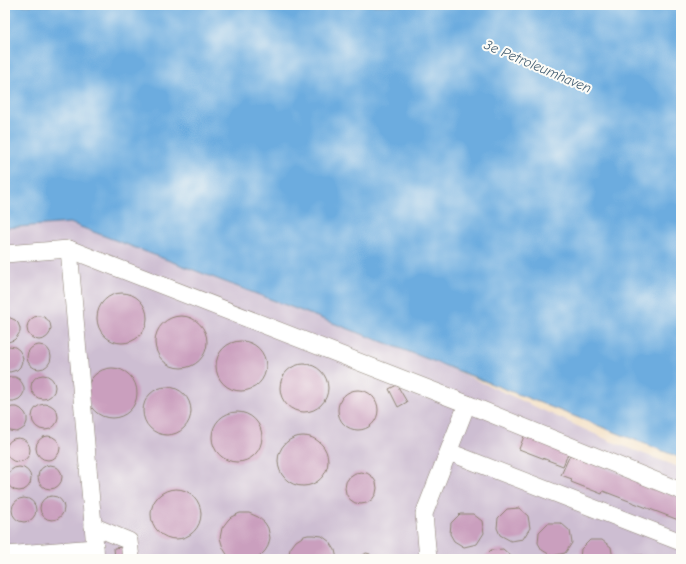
<svg xmlns="http://www.w3.org/2000/svg" width="686" height="564" font-family="'Comic Neue',sans-serif">
	<rect width="100%" height="100%" fill="#fdfcf7"/>
	<filter id="ink" filterUnits="userSpaceOnUse"><feTurbulence type="fractalNoise" baseFrequency=".025" numOctaves="2"/><feDisplacementMap in="SourceGraphic" scale="8" xChannelSelector="R" yChannelSelector="G"/><feConvolveMatrix kernelMatrix="1 2 1 2 8 2 1 2 1" color-interpolation-filters="sRGB"/></filter>
	<filter id="wash" filterUnits="userSpaceOnUse"><feTurbulence type="fractalNoise" baseFrequency=".012" numOctaves="4" result="noise"/><feDisplacementMap in="SourceGraphic" scale="16" xChannelSelector="R" yChannelSelector="G"/><feGaussianBlur stdDeviation="0.9" result="paint"/><feColorMatrix in="noise" values="0 0 0 0 0 0 0 0 0 0 0 0 0 0 0 0 0 1.4 0 .05"/><feComposite in="paint" operator="in"/></filter>
	<g filter="url(#wash)">
		<rect width="100%" height="100%" fill="#f3dec1"/>
		<polygon fill="#cdbed2" points="70,223 446,366 610,441 681,468 681,559 5,559 5,228"/>
		<polygon fill="#6cacdf" stroke="#4c6c85" points="5,5 681,5 681,458 446,366 70,223 5,228"/>
		<g id="blocks">
			<g fill="#ca9fbe">
				<circle cx="122" cy="318" r="25"/>
				<circle cx="39" cy="328" r="12"/>
				<circle cx="181" cy="342" r="26"/>
				<polygon points="8,317 15,320 18,323 20,328 20,332 16,338 14,340 8,342 5,341 5,318"/>
				<circle cx="241" cy="366" r="25"/>
				<circle cx="39" cy="357" r="12"/>
				<polygon points="9,346 15,347 19,350 22,355 23,359 20,367 17,370 10,372 5,371 5,347"/>
				<circle cx="304" cy="388" r="24"/>
				<circle cx="112" cy="393" r="25"/>
				<circle cx="43" cy="387" r="12"/>
				<polygon points="10,377 15,377 19,379 22,383 24,387 24,392 22,396 19,399 14,401 9,401 5,399 5,380"/>
				<polygon points="397,385 407,402 398,407 389,389"/>
				<circle cx="167" cy="411" r="24"/>
				<circle cx="358" cy="410" r="20"/>
				<circle cx="45" cy="417" r="13"/>
				<polygon points="12,407 17,407 21,409 25,413 27,417 27,422 25,427 21,430 17,432 10,431 5,428 5,411 8,409"/>
				<circle cx="237" cy="437" r="25"/>
				<polygon points="526,431 570,449 563,466 519,449"/>
				<circle cx="48" cy="448" r="12"/>
				<circle cx="303" cy="461" r="25"/>
				<circle cx="18" cy="450" r="12"/>
				<polygon points="570,455 681,498 681,521 603,491 602,494 571,482 572,479 561,475"/>
				<circle cx="50" cy="477" r="12"/>
				<circle cx="19" cy="479" r="12"/>
				<circle cx="361" cy="488" r="16"/>
				<circle cx="176" cy="514" r="25"/>
				<circle cx="52" cy="508" r="12"/>
				<circle cx="24" cy="510" r="12"/>
				<polygon points="519,508 528,516 530,528 523,539 511,541 500,535 497,528 498,518 507,509"/>
				<polygon points="240,513 249,513 258,517 265,523 268,528 270,538 268,546 265,551 257,559 233,559 228,556 223,548 220,538 222,528 228,520 231,517"/>
				<polygon points="460,514 473,514 482,521 484,533 477,544 464,547 454,541 450,534 451,523"/>
				<polygon points="548,523 561,523 570,531 572,543 565,553 552,556 542,550 538,543 539,532"/>
				<polygon points="308,535 313,535 322,536 330,542 335,550 337,559 288,559 290,549 296,541 304,536"/>
				<polygon points="590,540 602,540 611,547 613,559 580,559 581,549"/>
				<polygon points="122,547 123,559 115,559 114,548"/>
				<polygon points="503,549 512,557 513,559 482,559 491,550"/>
				<polygon points="366,553 370,554 373,559 361,559 362,556"/>
				<polygon points="643,555 647,559 627,559 630,556"/>
			</g>
		</g>
	</g>
	<g filter="url(#ink)">
		<use href="#blocks" fill-opacity="0" stroke="#8f8476" stroke-width="1"/>
		<g fill="none" stroke-linecap="round" stroke-linejoin="round">
			<g stroke="#8f8476" stroke-width="18">
				<g id="minor">
					<polyline points="69,249 96,559"/>
					<polyline points="5,254 69,249 467,404 681,491"/>
					<polyline points="449,452 681,542"/>
					<polyline points="93,526 129,541 131,559"/>
					<polyline points="5,555 95,548"/>
					<polyline points="428,559 424,514 467,404"/>
				</g>
			</g>
			<use href="#minor" stroke="#fff" stroke-width="17"/>
		</g>
	</g>
	<g text-anchor="middle" stroke-width="4" stroke-linejoin="round" paint-order="stroke">
		<g font-size="14" font-style="italic" fill="#455f73" stroke="#fdfcf7">
			<text transform="translate(538 66) rotate(23)" y="5">3e Petroleumhaven</text>
		</g>
	</g>
	<rect width="686" height="564" fill="none" stroke="#fdfcf7" stroke-width="20"/>
</svg>
